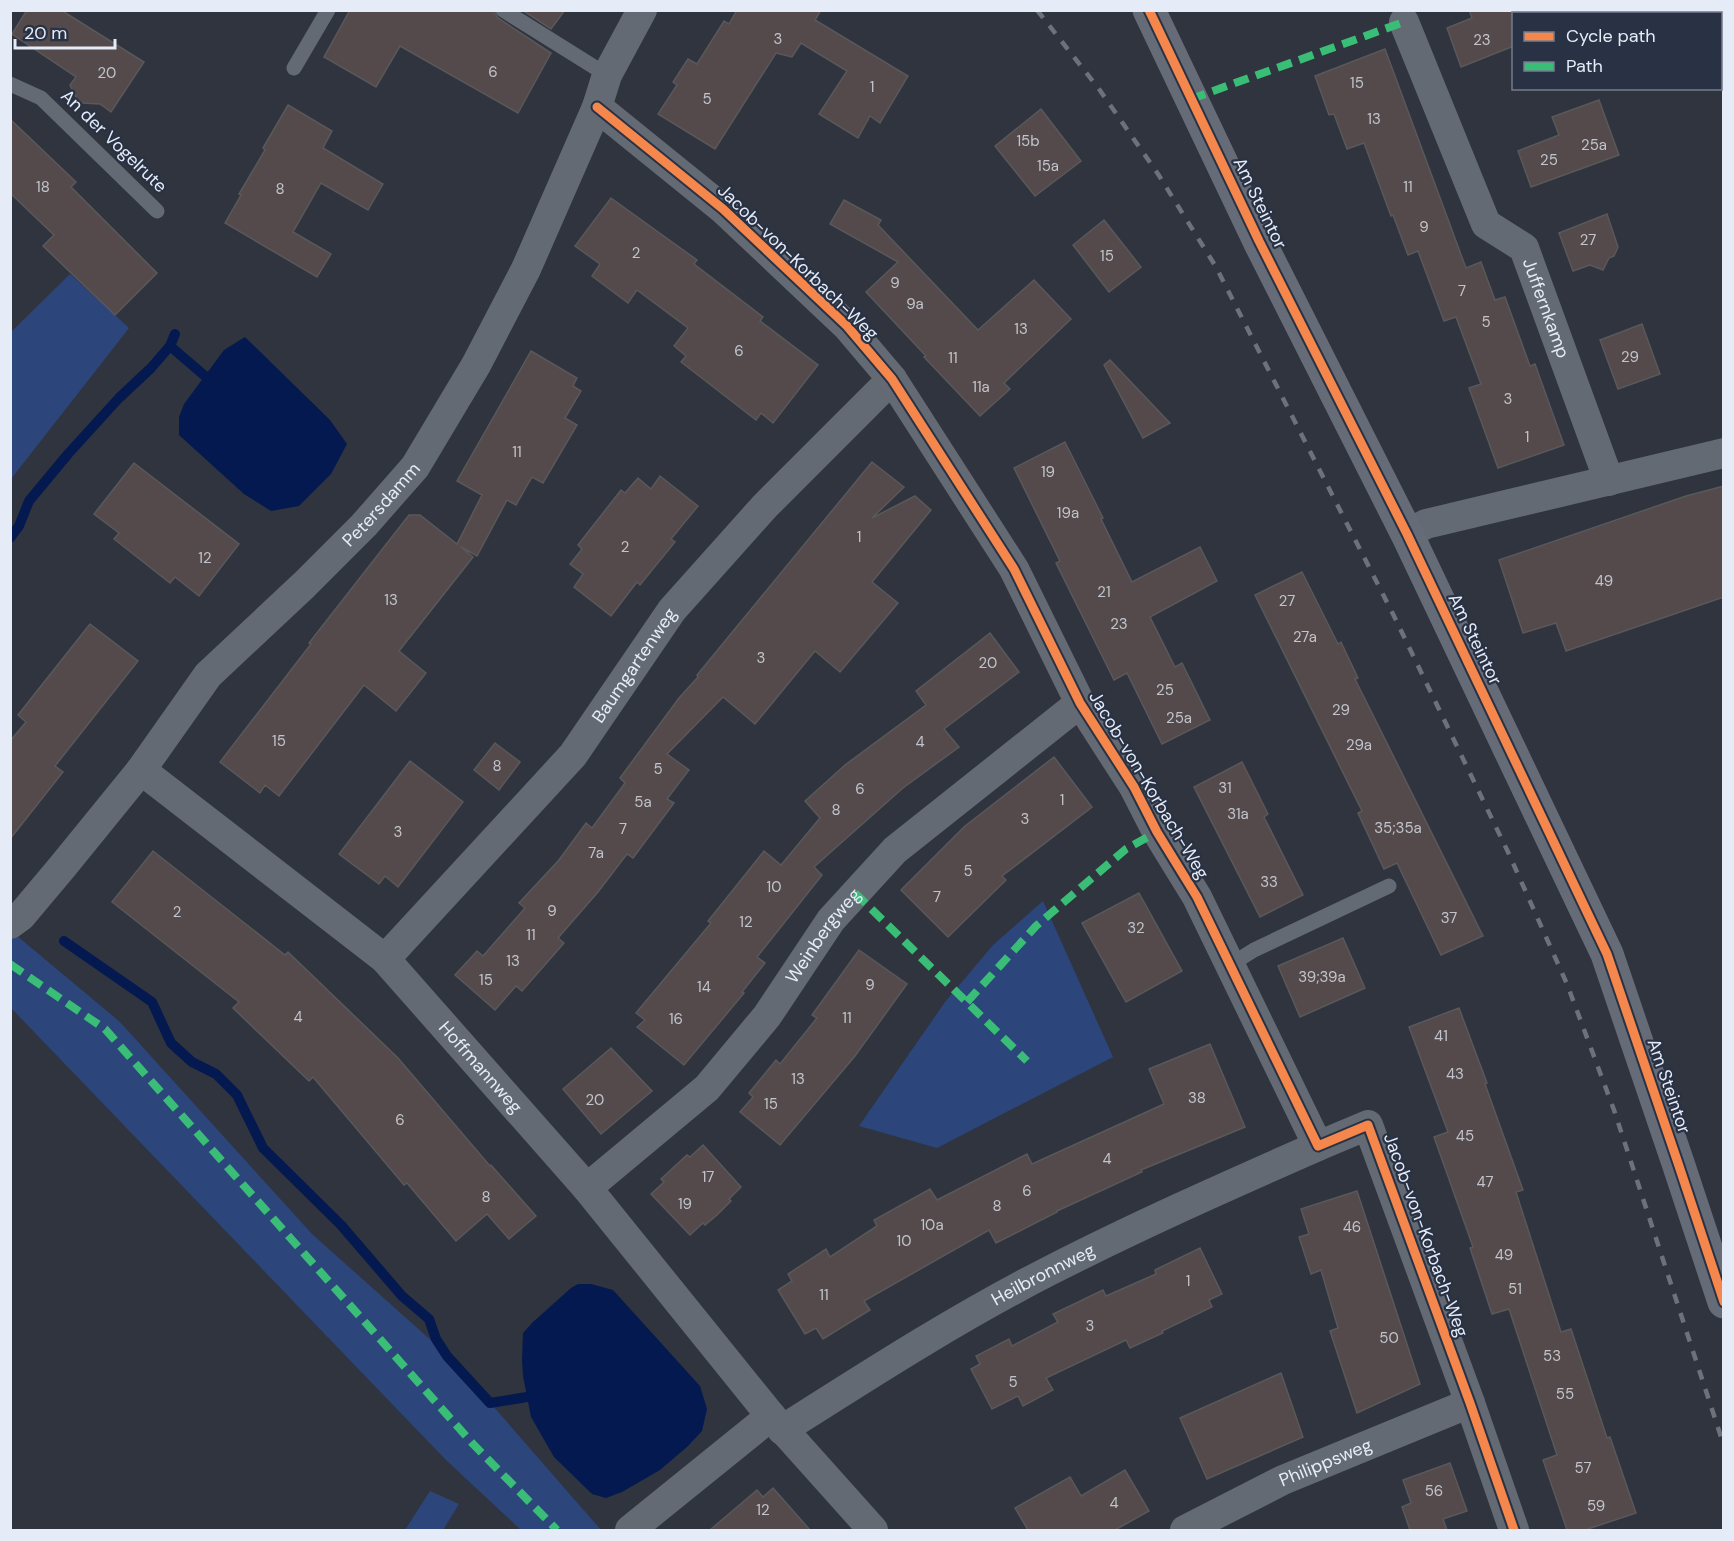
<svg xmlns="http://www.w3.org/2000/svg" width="1734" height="1541" font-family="'DM Sans',sans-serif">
	<rect width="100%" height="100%" fill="#2f343e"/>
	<g fill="#2c467b">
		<polygon points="70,274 129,328 11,479 11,332"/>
		<polygon points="1043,901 1113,1057 937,1148 859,1126 945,1002 993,945"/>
		<polygon points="10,930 120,1022 312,1234 452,1359 601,1530 521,1530 446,1460 11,1008"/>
		<polygon points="430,1491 459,1504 443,1530 405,1530"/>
	</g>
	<g fill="#041950">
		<polygon points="245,337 330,420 347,444 331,474 299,506 271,511 244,494 179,435 179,417 184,404 224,350"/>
		<polygon points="578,1284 591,1284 613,1290 700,1386 707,1409 702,1431 687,1447 660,1470 622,1492 606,1498 592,1494 554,1457 531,1417 523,1376 522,1360 523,1333 533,1322 571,1288"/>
	</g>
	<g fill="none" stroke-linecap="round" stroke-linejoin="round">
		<g stroke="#041950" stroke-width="10">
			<polyline points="170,346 205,376"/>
			<polyline points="10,538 19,526 29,501 68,454 119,398 151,368 170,346 175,334"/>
			<polyline points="64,941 152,1002 171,1043 192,1062 216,1074 237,1095 263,1148 341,1225 402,1296 429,1319 436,1339 447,1356 490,1403 527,1397"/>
		</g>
	</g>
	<g fill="#544a4b" stroke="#59585a" stroke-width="1.5">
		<polygon points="27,10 61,10 144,62 111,112 100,104 83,103 77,99 70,85 76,77 12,34"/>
		<polygon points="350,10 493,10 498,18 551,53 518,113 400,46 376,87 324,57"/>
		<polygon points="522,10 565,10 551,29"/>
		<polygon points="737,10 821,10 815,20 908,76 880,123 870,116 858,138 819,114 847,71 801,43 792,57 776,53 715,149 658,114 677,85 673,82 688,59 697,64 724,21 729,24"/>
		<polygon points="1469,10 1514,10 1514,46 1461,67 1447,28 1472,18"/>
		<polygon points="1385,49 1466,268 1481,262 1495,300 1505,297 1530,366 1535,364 1564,445 1498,468 1469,388 1481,384 1456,317 1444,321 1418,251 1408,255 1393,215 1391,216 1364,143 1347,149 1334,114 1329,115 1315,76"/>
		<polygon points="1599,100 1619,155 1531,187 1518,151 1559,135 1552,117"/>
		<polygon points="288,105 332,131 323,148 383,184 368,210 321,183 293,232 331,254 317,277 225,223 241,195 239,194 265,150 263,148"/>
		<polygon points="1041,109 1081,161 1035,196 995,146"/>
		<polygon points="10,119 76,182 71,187 157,273 115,315 43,246 54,235 10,193"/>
		<polygon points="611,198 697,260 694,264 763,317 760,321 818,365 773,423 761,413 756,420 681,362 686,356 674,346 688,328 637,290 628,303 592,276 600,264 575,246"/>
		<polygon points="844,200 881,220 878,225 978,330 1034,280 1071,319 1004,383 1010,389 980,416 924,357 926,356 866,292 898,262 830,224"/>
		<polygon points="1607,214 1618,247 1614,256 1609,258 1603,270 1590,265 1573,271 1559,233"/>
		<polygon points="1104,220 1141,267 1109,292 1073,245"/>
		<polygon points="1642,324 1660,374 1618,389 1600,340"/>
		<polygon points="531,351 577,378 573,386 581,391 565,418 577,425 543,483 532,477 516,505 507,500 477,556 461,547 473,557 399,651 426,673 396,711 364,685 279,796 265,785 260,793 220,762 311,644 309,643 409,515 420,515 457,544 482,495 457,481"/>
		<polygon points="1110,360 1170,423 1143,438 1104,365"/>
		<polygon points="1065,442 1103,518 1101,519 1132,582 1200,547 1217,581 1150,617 1175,667 1182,663 1210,720 1162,744 1127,673 1114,680 1056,563 1060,561 1014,468"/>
		<polygon points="872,462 904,487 872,518 915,496 931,510 872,582 898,603 840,672 815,651 755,724 723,697 667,754 689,770 667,799 674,803 633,858 627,854 598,892 558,938 564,943 522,991 516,986 495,1010 455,975 477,951 483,956 525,908 519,903 559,860 586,823 592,828 625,783 620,778 679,698 698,677 697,675"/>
		<polygon points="134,463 239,544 199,596 175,577 170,583 114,539 119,533 94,514"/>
		<polygon points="660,476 698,506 671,539 675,542 640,585 637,582 611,616 574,587 583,574 570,564 582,549 578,545 621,490 625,493 638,478 651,489"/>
		<polygon points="1724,486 1724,597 1566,651 1556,623 1523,633 1499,560 1686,496"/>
		<polygon points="1302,572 1338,644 1341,642 1358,678 1355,679 1483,936 1441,955 1397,863 1384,869 1358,813 1362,811 1255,595"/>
		<polygon points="90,624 138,661 55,766 63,772 10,839 10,741 26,722 18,715"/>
		<polygon points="990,633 1019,672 944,729 959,747 903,788 814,867 822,875 757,957 765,963 742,992 744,993 684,1065 637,1027 645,1020 636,1013 711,923 708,921 764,851 781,865 820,818 805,801 845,765 926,705 916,691"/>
		<polygon points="495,743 520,762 499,790 474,770"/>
		<polygon points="1054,757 1092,807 1002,876 1006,880 948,937 901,890 965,826"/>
		<polygon points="410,761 463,802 398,887 385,876 379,884 339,854"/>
		<polygon points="1242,762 1268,814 1264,817 1303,895 1260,917 1194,787"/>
		<polygon points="153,851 285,955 288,952 398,1058 490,1166 491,1165 536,1216 509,1239 487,1214 456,1241 407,1183 404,1185 313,1077 309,1081 233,1008 239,1002 112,902"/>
		<polygon points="1139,893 1182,971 1126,1002 1082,923"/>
		<polygon points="1343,938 1365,988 1300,1017 1278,966"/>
		<polygon points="859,950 907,984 855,1056 780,1145 740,1112 753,1097 749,1093 776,1060 780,1064 817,1018 812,1015"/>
		<polygon points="1459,1008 1487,1083 1485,1084 1523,1190 1516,1192 1561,1332 1571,1329 1607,1438 1610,1437 1636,1513 1585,1530 1567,1530 1543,1460 1557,1455 1509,1309 1492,1314 1470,1248 1473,1247 1434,1137 1448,1132 1409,1027"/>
		<polygon points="1210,1044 1245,1127 1141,1170 1142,1172 1057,1211 1057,1212 996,1243 989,1230 864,1301 870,1310 823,1339 816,1328 805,1334 778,1290 792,1281 788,1274 826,1249 830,1257 877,1226 874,1220 930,1189 937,1200 1027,1154 1032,1164 1164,1104 1149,1069"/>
		<polygon points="611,1048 652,1091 601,1134 563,1089"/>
		<polygon points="703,1145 741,1187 729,1199 731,1201 717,1215 705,1225 703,1223 690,1235 651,1194 664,1182 661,1179 687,1155 690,1157"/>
		<polygon points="1357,1191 1420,1384 1357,1413 1330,1331 1338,1328 1321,1270 1311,1274 1299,1237 1309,1234 1301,1209"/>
		<polygon points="1200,1248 1222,1294 1209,1300 1212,1307 1162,1331 1163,1333 1130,1348 1126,1340 1046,1378 1053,1390 1023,1406 1018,1396 992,1409 971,1369 980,1364 976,1356 1009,1339 1012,1346 1058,1322 1053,1314 1103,1290 1106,1296 1156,1274 1155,1270"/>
		<polygon points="1281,1373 1303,1437 1207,1479 1180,1418"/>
		<polygon points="1450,1463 1467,1511 1443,1519 1447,1530 1410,1530 1402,1507 1411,1503 1403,1480"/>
		<polygon points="1125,1470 1149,1511 1115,1530 1028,1530 1015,1508 1070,1477 1081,1496"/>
		<polygon points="773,1488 810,1530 710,1530 757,1490 763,1497"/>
	</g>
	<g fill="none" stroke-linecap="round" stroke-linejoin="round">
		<g stroke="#646a74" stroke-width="15">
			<polyline points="503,10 607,75"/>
			<polyline points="294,68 328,10"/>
			<polyline points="10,84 41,98 157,211"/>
			<polyline points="1230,965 1254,950 1389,886"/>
		</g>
		<g stroke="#646a74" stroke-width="30">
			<path id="s1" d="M1404 22 1486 224 1524 248 1609 481"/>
			<polyline points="597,107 723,209 847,326 892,379 1014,569 1080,703 1134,787 1157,832 1197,897 1318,1146 1368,1125 1470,1403 1514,1530"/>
			<polyline points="1407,534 1426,524 1724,453"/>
			<path id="s2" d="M141 770 385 959 587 1188 771 1416 873 1530"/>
			<path id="s3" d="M10 924 21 916 63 866 141 770 208 675 304 585 364 525 415 467 476 365 526 269 597 107 607 75 642 10"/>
			<path id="s4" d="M385 959 573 755 672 610 765 506 892 379"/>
			<path id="s5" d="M587 1188 707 1088 767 1016 831 920 895 850 1080 703"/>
			<path id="s6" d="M782 1430C870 1374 957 1318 1049 1271 1137 1226 1227 1186 1318 1146"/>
			<polyline points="630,1530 771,1416"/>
			<path id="s7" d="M1185 1530 1283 1480 1470 1403"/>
		</g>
		<polyline stroke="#666b78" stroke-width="33" points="1149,10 1259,241 1407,534 1607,954 1678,1163 1724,1302"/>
		<polyline stroke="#6c717a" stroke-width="4.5" stroke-dasharray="10 10" stroke-linecap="butt" points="1037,10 1099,89 1158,174 1216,267 1393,614 1508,852 1567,984 1614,1110 1724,1446"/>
		<g stroke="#3abd76" stroke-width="8" stroke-dasharray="15 8" stroke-linecap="butt">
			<polyline points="1191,99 1404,22"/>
			<polyline points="855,893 1027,1061"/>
			<polyline points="10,964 105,1029 473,1444 557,1530"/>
			<polyline points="967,1002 1036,926 1126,849 1157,832"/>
		</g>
		<g stroke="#293244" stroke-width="13">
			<g id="cycleway">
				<polyline points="1149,10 1259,241 1407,534 1607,954 1678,1163 1724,1302"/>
				<polyline points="597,107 723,209 847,326 892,379 1014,569 1080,703 1134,787 1157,832 1197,897 1318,1146 1368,1125 1470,1403 1514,1530"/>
			</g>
		</g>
		<use href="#cycleway" stroke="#f5874c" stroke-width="9"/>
	</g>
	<g text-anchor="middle" stroke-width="4.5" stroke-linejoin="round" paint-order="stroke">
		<g font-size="15" fill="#c1c4cc">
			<text x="778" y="44">3</text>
			<text x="1482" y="45">23</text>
			<text x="493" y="77">6</text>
			<text x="107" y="78">20</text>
			<text x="1357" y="88">15</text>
			<text x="872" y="92">1</text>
			<text x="707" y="104">5</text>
			<text x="1374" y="124">13</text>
			<text x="1028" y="146">15b</text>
			<text x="1594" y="150">25a</text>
			<text x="1549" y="165">25</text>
			<text x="1048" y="171">15a</text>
			<text x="43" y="192">18</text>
			<text x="1408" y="192">11</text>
			<text x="280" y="194">8</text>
			<text x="1424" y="232">9</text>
			<text x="1588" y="245">27</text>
			<text x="636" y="258">2</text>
			<text x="1107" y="261">15</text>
			<text x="895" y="288">9</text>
			<text x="1462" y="296">7</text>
			<text x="915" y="309">9a</text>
			<text x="1486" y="327">5</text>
			<text x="1021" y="334">13</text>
			<text x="739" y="356">6</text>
			<text x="1630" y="362">29</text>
			<text x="953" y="363">11</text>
			<text x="981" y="392">11a</text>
			<text x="1508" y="404">3</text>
			<text x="1527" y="442">1</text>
			<text x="517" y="457">11</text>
			<text x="1048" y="477">19</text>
			<text x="1068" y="518">19a</text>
			<text x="859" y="542">1</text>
			<text x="625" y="552">2</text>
			<text x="205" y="563">12</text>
			<text x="1604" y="586">49</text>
			<text x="1104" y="597">21</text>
			<text x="391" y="605">13</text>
			<text x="1287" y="606">27</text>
			<text x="1119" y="629">23</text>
			<text x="1305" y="642">27a</text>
			<text x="761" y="663">3</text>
			<text x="988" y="668">20</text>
			<text x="1165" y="695">25</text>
			<text x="1341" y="715">29</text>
			<text x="1179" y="723">25a</text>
			<text x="279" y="746">15</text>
			<text x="920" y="747">4</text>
			<text x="1359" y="750">29a</text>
			<text x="497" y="771">8</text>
			<text x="658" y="774">5</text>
			<text x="1225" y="793">31</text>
			<text x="860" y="794">6</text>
			<text x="1062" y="805">1</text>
			<text x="643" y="807">5a</text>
			<text x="836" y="815">8</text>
			<text x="1238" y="819">31a</text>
			<text x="1025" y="824">3</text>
			<text x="1398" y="833">35;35a</text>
			<text x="623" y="834">7</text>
			<text x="398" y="837">3</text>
			<text x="596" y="858">7a</text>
			<text x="968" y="876">5</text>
			<text x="1269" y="887">33</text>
			<text x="774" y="892">10</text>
			<text x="937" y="902">7</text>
			<text x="552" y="916">9</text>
			<text x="177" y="917">2</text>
			<text x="1449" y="923">37</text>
			<text x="746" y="927">12</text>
			<text x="1136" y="933">32</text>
			<text x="531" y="940">11</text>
			<text x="513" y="966">13</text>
			<text x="1322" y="982">39;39a</text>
			<text x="486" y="985">15</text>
			<text x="870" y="990">9</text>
			<text x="704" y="992">14</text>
			<text x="298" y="1022">4</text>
			<text x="847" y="1023">11</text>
			<text x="676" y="1024">16</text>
			<text x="1441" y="1041">41</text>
			<text x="1455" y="1079">43</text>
			<text x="798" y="1084">13</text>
			<text x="1197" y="1103">38</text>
			<text x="595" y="1105">20</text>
			<text x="771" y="1109">15</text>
			<text x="400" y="1125">6</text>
			<text x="1465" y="1141">45</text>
			<text x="1107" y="1164">4</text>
			<text x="708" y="1182">17</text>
			<text x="1485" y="1187">47</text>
			<text x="1027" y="1196">6</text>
			<text x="486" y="1202">8</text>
			<text x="685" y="1209">19</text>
			<text x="997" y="1211">8</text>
			<text x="932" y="1230">10a</text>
			<text x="1352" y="1232">46</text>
			<text x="904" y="1246">10</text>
			<text x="1504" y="1260">49</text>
			<text x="1188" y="1286">1</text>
			<text x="1515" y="1294">51</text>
			<text x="824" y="1300">11</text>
			<text x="1090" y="1331">3</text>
			<text x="1389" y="1343">50</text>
			<text x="1552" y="1361">53</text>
			<text x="1013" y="1387">5</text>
			<text x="1565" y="1399">55</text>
			<text x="1583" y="1473">57</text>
			<text x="1434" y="1496">56</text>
			<text x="1114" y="1508">4</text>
			<text x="1596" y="1511">59</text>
			<text x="763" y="1515">12</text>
		</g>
		<g font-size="18" fill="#e5ecf7" stroke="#293244">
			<text transform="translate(114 141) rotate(44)" y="6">An der Vogelrute</text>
			<text transform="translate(1260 203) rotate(64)" y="6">Am Steintor</text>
			<text transform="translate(798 262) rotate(44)" y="6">Jacob-von-Korbach-Weg</text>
			<text dy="6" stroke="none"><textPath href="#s1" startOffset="327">Juffernkamp</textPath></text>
			<text dy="6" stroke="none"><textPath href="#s3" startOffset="562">Petersdamm</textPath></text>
			<text transform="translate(1475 639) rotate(64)" y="6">Am Steintor</text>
			<text dy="6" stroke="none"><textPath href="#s4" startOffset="386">Baumgartenweg</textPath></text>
			<text transform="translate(1149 785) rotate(59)" y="6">Jacob-von-Korbach-Weg</text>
			<text dy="6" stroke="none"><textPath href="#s5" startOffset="348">Weinbergweg</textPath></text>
			<text dy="6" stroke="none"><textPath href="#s2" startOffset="453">Hoffmannweg</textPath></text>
			<text transform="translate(1669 1086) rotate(71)" y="6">Am Steintor</text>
			<text transform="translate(1426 1235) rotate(70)" y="6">Jacob-von-Korbach-Weg</text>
			<text dy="6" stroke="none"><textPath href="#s6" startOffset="304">Heilbronnweg</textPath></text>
			<text dy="6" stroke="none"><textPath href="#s7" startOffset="156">Philippsweg</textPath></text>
		</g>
	</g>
	<rect width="1734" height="1541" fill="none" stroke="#e5ecf7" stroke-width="24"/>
	<rect x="1512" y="12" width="210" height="78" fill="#293244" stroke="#747c8c" stroke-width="1.5"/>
	<rect x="1524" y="32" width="30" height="9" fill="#f5874c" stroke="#747c8c" stroke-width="1.5"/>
	<text x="1566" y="42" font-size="18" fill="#e5ecf7">Cycle path</text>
	<rect x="1524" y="62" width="30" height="9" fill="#3abd76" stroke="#747c8c" stroke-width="1.5"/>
	<text x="1566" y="72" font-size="18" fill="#e5ecf7">Path</text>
	<path d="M15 39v9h100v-9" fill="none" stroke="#e5ecf7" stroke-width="3"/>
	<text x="24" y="39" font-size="18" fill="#e5ecf7" stroke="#293244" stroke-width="4.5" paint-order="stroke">20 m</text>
</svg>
